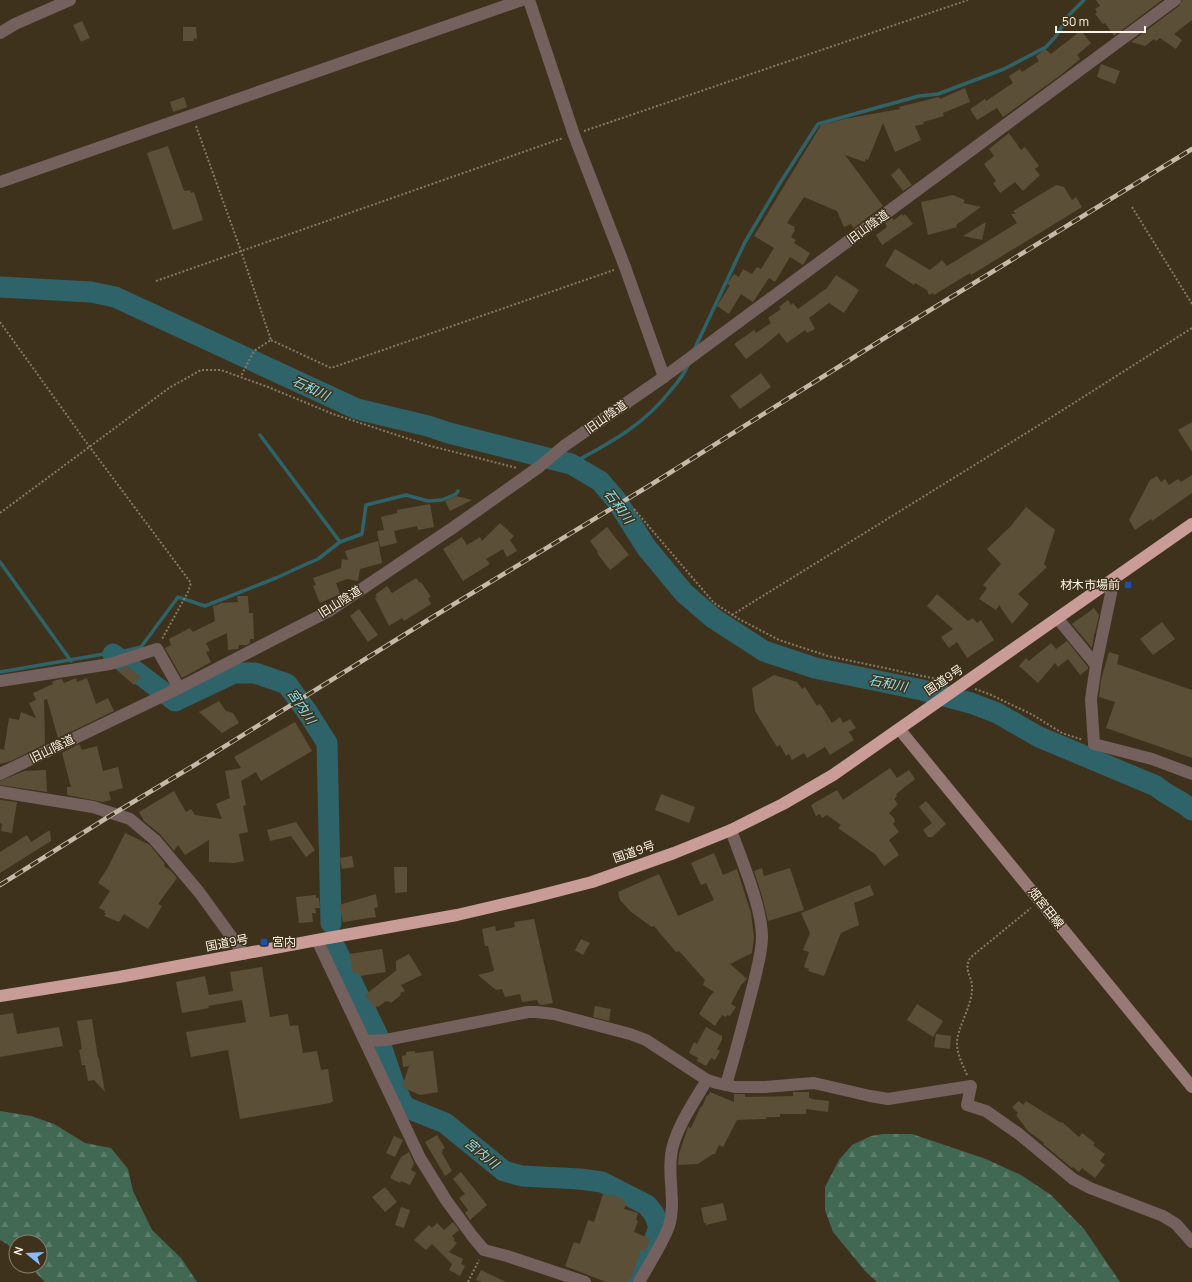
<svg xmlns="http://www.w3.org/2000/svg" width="1192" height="1282" font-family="Manrope,'Noto Sans JP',sans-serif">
	<defs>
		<pattern id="forest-firs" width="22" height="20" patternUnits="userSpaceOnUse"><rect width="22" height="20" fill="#416853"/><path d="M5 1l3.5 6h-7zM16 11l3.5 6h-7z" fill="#5d7e6c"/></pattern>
	</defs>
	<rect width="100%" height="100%" fill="#3f321c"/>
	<g fill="url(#forest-firs)">
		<polygon points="0,1111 31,1116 54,1124 85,1143 111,1148 128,1169 133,1191 152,1230 181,1258 197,1282 45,1282 29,1266 40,1266 40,1242 16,1242 16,1253 7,1244 0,1240"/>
		<polygon points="883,1134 912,1134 986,1159 1021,1175 1051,1195 1084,1229 1120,1282 877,1282 866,1272 833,1232 825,1210 825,1187 839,1160 852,1145 871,1136"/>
	</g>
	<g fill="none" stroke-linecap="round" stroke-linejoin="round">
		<g stroke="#2f636a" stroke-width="3.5">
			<polyline points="694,350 745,242 780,183 818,124 919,96 938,94 1004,69 1046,47 1056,36 1069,15 1084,0"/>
			<polyline points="260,435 340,542"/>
			<path d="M571 464C610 443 644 425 671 390 678 382 684 375 688 365"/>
			<polyline points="0,562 71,661"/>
			<polyline points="0,672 104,654 113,654 141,647 178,597 205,606 276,578 302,566 318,559 340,542 362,534 366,505 406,495 428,501 442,500 456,494 458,491"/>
		</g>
		<g stroke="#2f636a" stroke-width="21">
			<path d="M0 287 91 292 115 297 357 409 428 426 449 433 571 464 600 481 617 501 646 547 684 593 713 618 764 651 815 668 922 690 971 703 997 713 1039 737 1156 786C1167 796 1181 800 1192 810"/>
			<polyline points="113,654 175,701 234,673 255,673 287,684 308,713 327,743 331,923"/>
			<polyline points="336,949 377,1034 394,1084 401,1100 405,1107 445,1123 504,1171 522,1176 580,1179 602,1182 647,1205 654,1214 659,1227 654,1241 634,1282"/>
		</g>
	</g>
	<g fill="#5c4f38">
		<polygon points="1096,0 1162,0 1114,36 1105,23 1103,24 1095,14 1097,12 1095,9 1100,6"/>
		<polygon points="1182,0 1192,0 1192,20 1174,34 1182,40 1176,49 1160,38 1156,41 1154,39 1145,46 1131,42 1179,6"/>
		<polygon points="82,21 90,38 81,42 73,25"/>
		<polygon points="183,27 196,27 197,38 194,39 193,41 183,41"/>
		<polygon points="1079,32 1082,32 1091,43 1077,55 1080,59 1062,74 1003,117 997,108 977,120 970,109 985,99 986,101 1013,83 1009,76 1020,69 1022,72 1039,61 1036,56 1045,49 1051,54"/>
		<polygon points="1101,64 1120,71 1115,84 1097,77"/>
		<polygon points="965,88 970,102 943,113 944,116 923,122 924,124 915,126 921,140 895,152 883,123 868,160 866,159 865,162 845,155 883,206 856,226 853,228 851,224 844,227 837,211 804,197 787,223 795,227 794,229 795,230 791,237 796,240 794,243 810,253 803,265 790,257 775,282 769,278 753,302 741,294 729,314 717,306 730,285 727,284 734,274 739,277 743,269 752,274 757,267 761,269 774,248 754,236 821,125 845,119 900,109 899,107 939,97 940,99"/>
		<polygon points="184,97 187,107 173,112 170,102"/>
		<polygon points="1009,133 1021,150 1025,147 1039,166 1035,169 1040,175 1023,191 1015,182 1000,193 993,183 996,181 984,164 994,156 989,149"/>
		<polygon points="168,146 184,191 190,190 191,193 194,192 203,220 173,230 147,153"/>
		<polygon points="899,168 912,185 903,191 891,175"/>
		<polygon points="1056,185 1064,187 1072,200 1076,197 1082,207 971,275 970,273 934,295 933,293 929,295 927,290 915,283 914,285 885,266 895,249 930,270 942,260 947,266 1017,223 1011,214 1016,214 1013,211"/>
		<polygon points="953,195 965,200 963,203 981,207 956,225 957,227 928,235 921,202"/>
		<polygon points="902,214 903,216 905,214 913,224 882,245 876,235 887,227 885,223 892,218 894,220"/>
		<polygon points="986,222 982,240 963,236"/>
		<polygon points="836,275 859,290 844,313 829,303 809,318 815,329 807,333 805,330 787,343 779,333 761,348 746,359 734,344 754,330 756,333 771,323 768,318 781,309 779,307 788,300 791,305 793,303 798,309 827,288"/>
		<polygon points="761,373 771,387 740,409 730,396"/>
		<polygon points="1192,422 1192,452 1178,430"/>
		<polygon points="1192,475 1192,493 1152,521 1151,519 1135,530 1129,520 1150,480 1157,476 1161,482 1165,479 1169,485 1178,479 1181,482"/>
		<polygon points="456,496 472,500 450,511 445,501"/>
		<polygon points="430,504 434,527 418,530 417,526 394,531 397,543 380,547 377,531 384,530 381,517 397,513 397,510"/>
		<polygon points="1026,507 1055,530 1044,564 1047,567 1018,594 1029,604 1012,624 999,605 996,610 979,599 987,588 983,585 1001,564 987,549 1010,527"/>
		<polygon points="500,523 514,536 510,540 517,551 507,557 503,549 486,559 490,564 463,581 443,549 462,537 467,545 480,537 482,541"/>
		<polygon points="607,527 629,555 610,570 597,553 598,552 590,541"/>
		<polygon points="378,541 382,563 360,569 358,581 347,579 336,583 340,594 320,603 313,586 316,585 313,578 341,568 342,559 348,560 345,551"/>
		<polygon points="416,578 420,583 421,582 431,597 428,598 431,604 404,621 402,618 389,626 375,598 377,597 375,595 387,586 392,593"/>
		<polygon points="937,594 968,621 973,618 977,623 981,620 994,640 967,658 957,642 949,648 941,637 953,629 927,606"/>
		<polygon points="237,596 248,596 249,613 253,613 254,639 250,639 250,643 247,645 239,645 238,649 228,650 227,633 206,643 210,651 206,652 211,662 182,678 165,648 171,645 169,639 190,628 193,632 215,621 213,606 220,604 220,603 238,602"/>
		<polygon points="1094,608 1099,615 1095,633 1094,634 1094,636 1092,648 1072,624"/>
		<polygon points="359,609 378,635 368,642 350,616"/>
		<polygon points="1162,622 1175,639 1153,655 1140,639"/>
		<polygon points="1067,641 1088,667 1088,669 1080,675 1068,659 1058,667 1055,663 1038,683 1019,666 1026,658 1029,661 1051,643 1056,649"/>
		<polygon points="1109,652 1119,655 1117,664 1192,690 1192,758 1106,728 1115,702 1099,697 1101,680"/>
		<polygon points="127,666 141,677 134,685 119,672 122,668"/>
		<polygon points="774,675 797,682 802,689 805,687 817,706 820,704 832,723 840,717 843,723 850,719 856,728 849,732 854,740 830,755 825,747 807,758 804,753 792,760 789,754 786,756 780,745 777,747 755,711 752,688"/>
		<polygon points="76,678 77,682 87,678 96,704 108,698 114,711 58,738 47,699 44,700 45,744 11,761 0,764 0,749 4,750 9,718 19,720 21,712 36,718 29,703 36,700 33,693 53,684 52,682 56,680 62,679 64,683"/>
		<polygon points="219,701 226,711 233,713 239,723 222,733 199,712"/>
		<polygon points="295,722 312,751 261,781 256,772 241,781 246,805 243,806 248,832 239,834 244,861 234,863 209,862 209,840 185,855 178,845 174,851 160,834 144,821 139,812 174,791 186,812 191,809 195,815 222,819 216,804 230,798 225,771 241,768 234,757"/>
		<polygon points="79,744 82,750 97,746 103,771 118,767 123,788 109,792 111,800 103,802 67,795 67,787 71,787 62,753"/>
		<polygon points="890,768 897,778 909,770 915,779 896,794 897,796 894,799 898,804 889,813 894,818 895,822 893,824 899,832 889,840 899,855 884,866 875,854 838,828 841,825 827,815 822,818 820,814 816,816 811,805 837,790 843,800"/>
		<polygon points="46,770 47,792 0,785 0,781 24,771"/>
		<polygon points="661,794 695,807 689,823 655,810"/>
		<polygon points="0,800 17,802 12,833 1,831 2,824 0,823"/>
		<polygon points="926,801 946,824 932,837 928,837 923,830 932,823 919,807"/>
		<polygon points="296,822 315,850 306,857 291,836 270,841 267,830"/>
		<polygon points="50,830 51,841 0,873 0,852 27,835 31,842"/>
		<polygon points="125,833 150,845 165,864 164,866 171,871 177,878 158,904 162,906 148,929 124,914 119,922 104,916 106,913 104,913 105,911 99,908 110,891 98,883 108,867"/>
		<polygon points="714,853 723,875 737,869 751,913 754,937 752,953 730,964 747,979 741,985 731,1004 736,1007 730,1016 727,1015 726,1017 722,1015 715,1026 699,1014 710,996 714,992 703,985 705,980 679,951 676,952 654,926 652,927 631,912 620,900 618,892 659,874 678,916 714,900 706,883 701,885 691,863"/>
		<polygon points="352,856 354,867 342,869 340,858"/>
		<polygon points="394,867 407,867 407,892 395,893"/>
		<polygon points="762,868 764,876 790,868 804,910 768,921 762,896 754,871"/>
		<polygon points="870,885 874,895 854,903 859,925 841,933 824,976 808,971 809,969 804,967 809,952 803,950 810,933 801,913"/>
		<polygon points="376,894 378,907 374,908 376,917 343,922 339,905"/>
		<polygon points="316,895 316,898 319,898 320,908 315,908 316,913 312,913 313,922 299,923 296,897"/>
		<polygon points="534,919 553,1003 542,1005 539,1004 537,1000 522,1002 520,994 505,997 502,989 496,990 478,975 494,971 488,946 485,946 482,929 495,926 496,931 515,927 514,922"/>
		<polygon points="581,939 590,943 583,955 575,950"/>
		<polygon points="382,949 386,972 360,976 359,973 353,973 349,954"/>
		<polygon points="409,954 422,975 401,985 405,991 400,993 401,995 391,1003 389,1001 387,1002 386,1001 378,1007 377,1006 375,1008 365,995 398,969 396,970 396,961"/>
		<polygon points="262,967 270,1017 288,1014 290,1026 298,1025 303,1053 317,1051 321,1070 328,1069 333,1101 330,1103 240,1119 228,1050 191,1057 186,1032 246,1022 242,1000 208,1006 209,1008 182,1013 176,982 205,976 209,995 233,991 230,972"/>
		<polygon points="917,1004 943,1021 933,1037 907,1020"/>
		<polygon points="595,1006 611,1009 609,1021 593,1017"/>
		<polygon points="13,1013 17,1034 59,1027 63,1046 0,1057 0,1015"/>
		<polygon points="92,1019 98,1058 99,1058 105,1092 94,1080 88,1081 85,1065 82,1065 79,1050 82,1049 77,1021"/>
		<polygon points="706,1027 722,1036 722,1040 717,1049 720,1051 715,1060 711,1058 706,1066 697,1061 698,1058 689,1053 694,1042 697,1044"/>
		<polygon points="936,1034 951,1036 950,1049 934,1047"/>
		<polygon points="415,1051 415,1053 433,1051 438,1092 420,1095 402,1087 409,1066 403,1067 402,1056 406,1055 406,1052"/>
		<polygon points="710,1092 734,1102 734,1094 745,1094 745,1097 793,1096 793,1092 809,1092 809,1098 811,1098 811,1099 829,1101 828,1112 806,1109 806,1114 780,1114 780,1117 766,1117 766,1119 737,1120 723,1147 719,1145 715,1154 713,1154 698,1164 678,1165 679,1154 688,1127 691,1128 701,1106 702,1107 707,1095 708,1096"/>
		<polygon points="1019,1101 1023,1105 1026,1101 1061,1123 1062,1122 1079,1137 1082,1133 1095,1143 1093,1145 1105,1154 1100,1161 1105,1165 1095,1178 1082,1168 1079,1172 1073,1167 1072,1168 1043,1144 1044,1143 1028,1131 1016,1115 1018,1113 1012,1107"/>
		<polygon points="437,1135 445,1148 442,1150 443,1152 442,1153 452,1171 445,1176 425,1142"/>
		<polygon points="394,1136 403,1140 395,1157 386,1153"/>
		<polygon points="409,1152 414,1163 411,1170 416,1173 410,1185 401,1181 400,1183 390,1178 401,1157"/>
		<polygon points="461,1172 487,1205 470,1220 465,1213 468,1210 459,1198 465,1194 453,1179"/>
		<polygon points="385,1187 397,1202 385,1212 372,1197"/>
		<polygon points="603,1194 609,1196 609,1194 624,1199 623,1201 627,1202 624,1209 638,1213 636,1220 638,1221 634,1232 650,1239 645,1252 641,1250 631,1279 629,1278 628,1282 606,1282 565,1266 574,1242 580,1244 588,1220 594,1222"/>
		<polygon points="723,1203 727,1220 706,1225 706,1223 704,1223 701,1208"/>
		<polygon points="401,1207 410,1210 404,1228 395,1225"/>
		<polygon points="453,1222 459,1230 452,1236 455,1239 453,1240 457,1243 449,1252 463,1259 461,1264 465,1266 460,1276 449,1270 452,1264 432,1244 426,1250 414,1240 429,1225 432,1228 437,1223 444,1230"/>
		<polygon points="481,1270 506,1282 482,1282 476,1280"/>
	</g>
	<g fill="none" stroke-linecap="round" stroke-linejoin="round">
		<g stroke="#847966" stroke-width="2" stroke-dasharray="2 2" stroke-linecap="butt">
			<polyline points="196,126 241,251 271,340 254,351 241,376"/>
			<polyline points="584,131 968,0"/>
			<polyline points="1132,207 1192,304"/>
			<polyline points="156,281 563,138"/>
			<polyline points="0,322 89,446 191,583 188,592 162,639"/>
			<polyline points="271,340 331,368 614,270"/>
			<polyline points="634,509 714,603 739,619 779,640 828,656 946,681"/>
			<polyline points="0,513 169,388 201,370 221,370 268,387 333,414 427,445 517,468"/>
			<polyline points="732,615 1036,427 1192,328"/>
			<polyline points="975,689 989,694 1033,715 1062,733 1083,740"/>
			<path d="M967 1075C963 1065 957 1055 957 1043 957 1028 972 1006 972 989 973 976 962 970 971 957L1031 908"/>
			<polyline points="468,1282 479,1260"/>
		</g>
		<g stroke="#74615e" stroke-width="12">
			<polyline points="529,0 574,135 625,267 664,377"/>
			<polyline points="0,33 15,24 70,0"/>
			<polyline points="0,182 522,0"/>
			<polyline points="1114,579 1096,665 1091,699 1094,744 1152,759 1192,774"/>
			<polyline points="1058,619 1096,665"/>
			<polyline points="0,681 110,664 157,649 179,688"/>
			<polyline points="0,774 179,688 329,611 454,527 539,467 564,446 664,377 1175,0"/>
			<polyline points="0,792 93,807 130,819 155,840 199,892 244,954"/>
			<polyline points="317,940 420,1158 446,1200 473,1237 484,1250 507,1256 585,1282"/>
			<polyline points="366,1041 386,1040 528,1012 537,1012 554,1014 630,1034 646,1040 707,1080 717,1083 735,1087 765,1087 814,1083 870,1096 888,1099 971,1086 967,1105 986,1111 1019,1134 1073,1179 1090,1188 1163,1216 1176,1224 1192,1242"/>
			<path d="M726 1085C736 1051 745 1017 754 982 757 968 762 952 762 937 762 907 741 859 731 830"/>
			<path d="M639 1282C649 1264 662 1245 669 1226 676 1203 668 1179 671 1156 673 1132 695 1100 707 1080"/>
		</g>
		<polyline stroke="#977975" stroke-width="12" points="900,730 1192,1087"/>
		<polyline stroke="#ca9c97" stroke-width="12" points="0,996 119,977 317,940 457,915 530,898 592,882 674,853 731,830 783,804 833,775 1192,524"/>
		<g stroke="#c3baa9" stroke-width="4.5">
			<polyline id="rail" points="0,885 113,814 198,763 436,615 652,484 883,339 1192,149"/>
		</g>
		<use href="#rail" stroke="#3f321c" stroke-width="3" stroke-dasharray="9" stroke-linecap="butt"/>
	</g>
	<g fill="#1a4fb4" stroke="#3f321c" stroke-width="1.5">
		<rect x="1124" y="581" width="8" height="8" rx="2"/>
		<rect x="260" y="938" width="8" height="8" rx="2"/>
	</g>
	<g text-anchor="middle" stroke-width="3" stroke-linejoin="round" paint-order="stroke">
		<g font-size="12" fill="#fcf4e6" stroke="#3f321c">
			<text transform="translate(868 227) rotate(-36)" y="4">旧山陰道</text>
			<text transform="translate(606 417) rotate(-35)" y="4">旧山陰道</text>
			<text transform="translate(340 602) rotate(-32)" y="4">旧山陰道</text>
			<text transform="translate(944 680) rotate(-34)" y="4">国道9号</text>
			<text transform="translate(52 749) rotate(-26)" y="4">旧山陰道</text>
			<text transform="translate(634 852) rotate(-19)" y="4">国道9号</text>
			<text transform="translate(1046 908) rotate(51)" y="4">畑宮田線</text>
			<text transform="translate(227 943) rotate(-11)" y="4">国道9号</text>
		</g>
		<g font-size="12" fill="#fcf4e6" stroke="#3f321c" text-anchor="end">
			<text x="1120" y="589">材木市場前</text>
			<text x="272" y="946" text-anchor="start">宮内</text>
		</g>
		<g font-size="13" font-style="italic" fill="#88e0ec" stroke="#3f321c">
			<text transform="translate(311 388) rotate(25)" y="5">石和川</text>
			<text transform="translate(619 506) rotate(54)" y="5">石和川</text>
			<text transform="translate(888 683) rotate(11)" y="5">石和川</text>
			<text transform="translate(302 706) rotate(56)" y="5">宮内川</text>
			<text transform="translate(482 1153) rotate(39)" y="5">宮内川</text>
		</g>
	</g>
	<g transform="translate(28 1254) rotate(288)"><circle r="19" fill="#3f321c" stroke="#8b806d"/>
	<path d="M0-3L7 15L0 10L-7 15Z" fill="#8bbafc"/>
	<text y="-6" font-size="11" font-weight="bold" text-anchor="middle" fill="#fcf4e6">N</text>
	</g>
	<path d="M1056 26v6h89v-6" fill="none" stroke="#fcf4e6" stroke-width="2"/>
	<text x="1062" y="26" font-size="12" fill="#fcf4e6" stroke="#3f321c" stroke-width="3" paint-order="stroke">50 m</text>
</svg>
